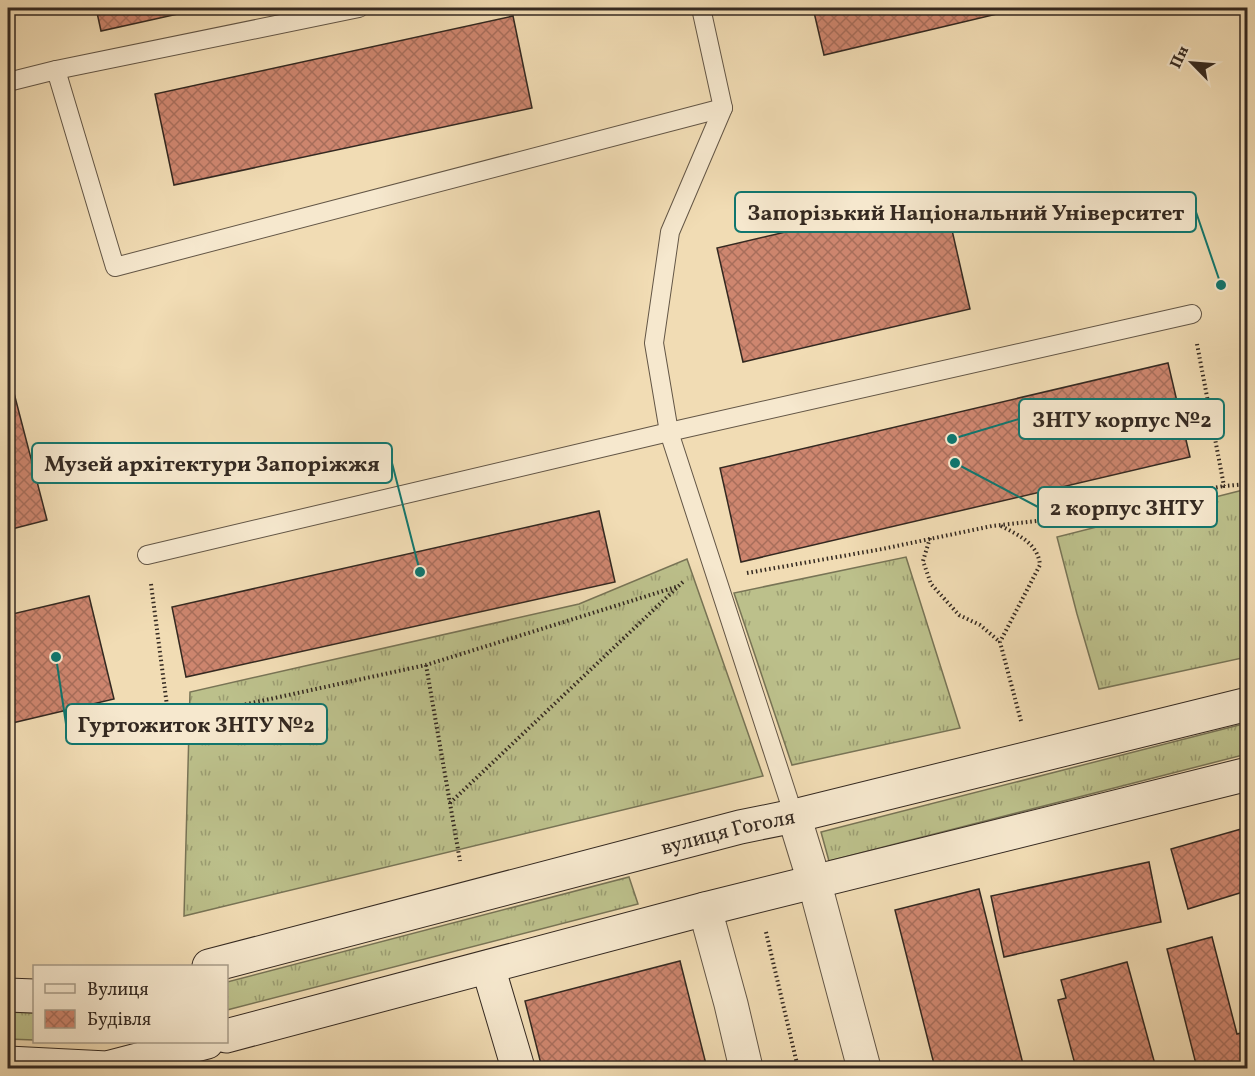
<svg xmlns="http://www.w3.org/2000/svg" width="1255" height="1076" font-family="Vollkorn,serif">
	<defs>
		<pattern id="grass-tufts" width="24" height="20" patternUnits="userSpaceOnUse" patternTransform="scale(1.5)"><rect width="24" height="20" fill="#bcc08b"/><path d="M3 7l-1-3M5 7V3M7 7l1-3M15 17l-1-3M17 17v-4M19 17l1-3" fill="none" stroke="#9a9c71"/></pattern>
		<pattern id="building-cross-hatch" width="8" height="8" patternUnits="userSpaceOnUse" patternTransform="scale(1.5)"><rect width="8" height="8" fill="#ce866f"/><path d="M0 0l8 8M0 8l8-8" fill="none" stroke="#a86e5b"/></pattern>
	</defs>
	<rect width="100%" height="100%" fill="#f1dcb4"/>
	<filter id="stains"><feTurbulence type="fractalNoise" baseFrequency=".00333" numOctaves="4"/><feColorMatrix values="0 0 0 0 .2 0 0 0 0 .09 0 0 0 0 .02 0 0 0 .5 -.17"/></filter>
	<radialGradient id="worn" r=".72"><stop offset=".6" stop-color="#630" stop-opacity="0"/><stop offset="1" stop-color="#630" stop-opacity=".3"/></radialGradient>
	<g fill="url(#grass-tufts)" stroke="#787456" stroke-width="1.5">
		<polygon points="1247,489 1247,657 1099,689 1077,614 1057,537"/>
		<polygon points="906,557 960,728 792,765 734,593"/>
		<polygon points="687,559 763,776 184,916 190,692 579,604"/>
		<polygon points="1247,723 1247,754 829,861 821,832"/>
		<polygon points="629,877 638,904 227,1010 227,982"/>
		<polygon points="8,1012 34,1013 34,1040 8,1039"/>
	</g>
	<g fill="url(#building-cross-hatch)" stroke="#342921" stroke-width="1.5">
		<polygon points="8,8 45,8 8,16"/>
		<polygon points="96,8 176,8 178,14 101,31"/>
		<polygon points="813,8 1022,8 824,55"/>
		<polygon points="513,16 532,108 174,185 155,94"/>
		<polygon points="944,195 970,309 743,362 717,248"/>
		<polygon points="1168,363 1190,457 741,562 720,468"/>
		<polygon points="8,370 47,520 8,530"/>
		<polygon points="599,511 615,582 186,677 172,607"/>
		<polygon points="89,596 114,699 8,724 8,615"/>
		<polygon points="1248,827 1248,906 1243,892 1188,909 1171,849"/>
		<polygon points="1149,862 1161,922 1004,957 991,896"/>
		<polygon points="979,889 1024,1068 935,1068 895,910"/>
		<polygon points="1212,937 1237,1034 1248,1031 1248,1068 1197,1068 1167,949"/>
		<polygon points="680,961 707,1068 542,1068 525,1001"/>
		<polygon points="1127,962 1156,1068 1076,1068 1058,1000 1066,998 1061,980"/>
	</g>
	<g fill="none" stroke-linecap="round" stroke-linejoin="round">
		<g stroke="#635646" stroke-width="20">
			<g id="lane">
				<polyline points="701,8 723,108 670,232 654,343 669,432 794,816"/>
				<polyline points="56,70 359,8"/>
				<polyline points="8,82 56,70 115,267 723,108"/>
				<polyline points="147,555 669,432 1192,314"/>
			</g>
		</g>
		<g stroke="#635646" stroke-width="35">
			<g id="street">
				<polyline points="794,816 814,881 864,1068"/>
				<polyline points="705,909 731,1004 746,1068"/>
			</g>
		</g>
		<g stroke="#342921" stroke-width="35">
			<g id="secondary">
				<path id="s1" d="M209 966 740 827 794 816 1248 704"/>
				<polyline points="488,967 518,1068"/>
				<polyline points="8,995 34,996"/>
				<polyline points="226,1036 705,909 1248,774"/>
				<polyline points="8,1063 107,1068 207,1042"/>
			</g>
		</g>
		<g stroke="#342921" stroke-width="4" stroke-dasharray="1.5 3" stroke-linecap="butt">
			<polyline points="1197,344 1224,486 1248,484"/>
			<path d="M1001 526C1019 535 1038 544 1040 565L1000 642 1021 721"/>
			<polyline points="930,538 923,561 931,584 959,615 980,625 1000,642"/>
			<polyline points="747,573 882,549 992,526 1045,520 1224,486"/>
			<polyline points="151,584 169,721 426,665 679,586"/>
			<polyline points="426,665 460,861"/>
			<polyline points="450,803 685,580"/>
			<polyline points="766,932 798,1068"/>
		</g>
		<use href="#lane" stroke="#f6e8ce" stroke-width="18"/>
		<use href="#street" stroke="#f6e8ce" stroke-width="33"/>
		<use href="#secondary" stroke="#f6e8ce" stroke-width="33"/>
	</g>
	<g text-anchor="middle" stroke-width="4.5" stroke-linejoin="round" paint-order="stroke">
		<g font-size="21" fill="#342921" stroke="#f6e8ce">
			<text dy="7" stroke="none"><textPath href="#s1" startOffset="536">вулиця Гоголя</textPath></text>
		</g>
	</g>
	<path fill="none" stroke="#0f766e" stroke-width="2" d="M1221 285L1196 212M952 439L1019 419M420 572L392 463M955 463L1038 507M56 657L66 724"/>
	<g fill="#0f766e" stroke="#f6e8ce" stroke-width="2">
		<circle cx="1221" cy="285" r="6"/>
		<circle cx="952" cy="439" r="6"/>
		<circle cx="420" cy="572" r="6"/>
		<circle cx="955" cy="463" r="6"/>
		<circle cx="56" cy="657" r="6"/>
	</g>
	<g fill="#f6e8ce" stroke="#0f766e" stroke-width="2">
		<rect x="735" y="192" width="461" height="40" rx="6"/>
		<rect x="1019" y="399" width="205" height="40" rx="6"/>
		<rect x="32" y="443" width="360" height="40" rx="6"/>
		<rect x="1038" y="487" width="179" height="40" rx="6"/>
		<rect x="66" y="704" width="261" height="40" rx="6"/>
	</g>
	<g font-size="22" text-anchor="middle" font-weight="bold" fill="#342921">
		<text x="966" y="220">Запорізький Національний Університет</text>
		<text x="1122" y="427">ЗНТУ корпус №2</text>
		<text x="212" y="471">Музей архітектури Запоріжжя</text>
		<text x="1127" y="515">2 корпус ЗНТУ</text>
		<text x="196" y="732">Гуртожиток ЗНТУ №2</text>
	</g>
	<rect width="1255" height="1076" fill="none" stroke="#f1dcb4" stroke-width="30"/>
	<rect x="9" y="9" width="1237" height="1058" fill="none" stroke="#342921" stroke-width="3"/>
	<rect x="15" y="15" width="1225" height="1046" fill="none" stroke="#342921" stroke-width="1.5"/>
	<rect x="33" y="965" width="195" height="78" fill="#f6e8ce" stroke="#a89c89" stroke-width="1.5"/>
	<rect x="45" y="984" width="30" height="9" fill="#f6e8ce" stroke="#a89c89" stroke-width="1.5"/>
	<text x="87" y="995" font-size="18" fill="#342921">Вулиця</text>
	<rect x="45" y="1010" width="30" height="18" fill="url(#building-cross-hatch)" stroke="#a89c89" stroke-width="1.5"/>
	<text x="87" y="1025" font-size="18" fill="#342921">Будівля</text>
	<g transform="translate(1192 63) rotate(295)" stroke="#f6e8ce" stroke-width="4.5" paint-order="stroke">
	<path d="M0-4.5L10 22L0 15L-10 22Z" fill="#342921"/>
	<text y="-9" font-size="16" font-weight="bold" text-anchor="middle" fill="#342921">Пн</text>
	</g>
	<rect width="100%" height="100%" filter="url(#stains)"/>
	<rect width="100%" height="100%" fill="url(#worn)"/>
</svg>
